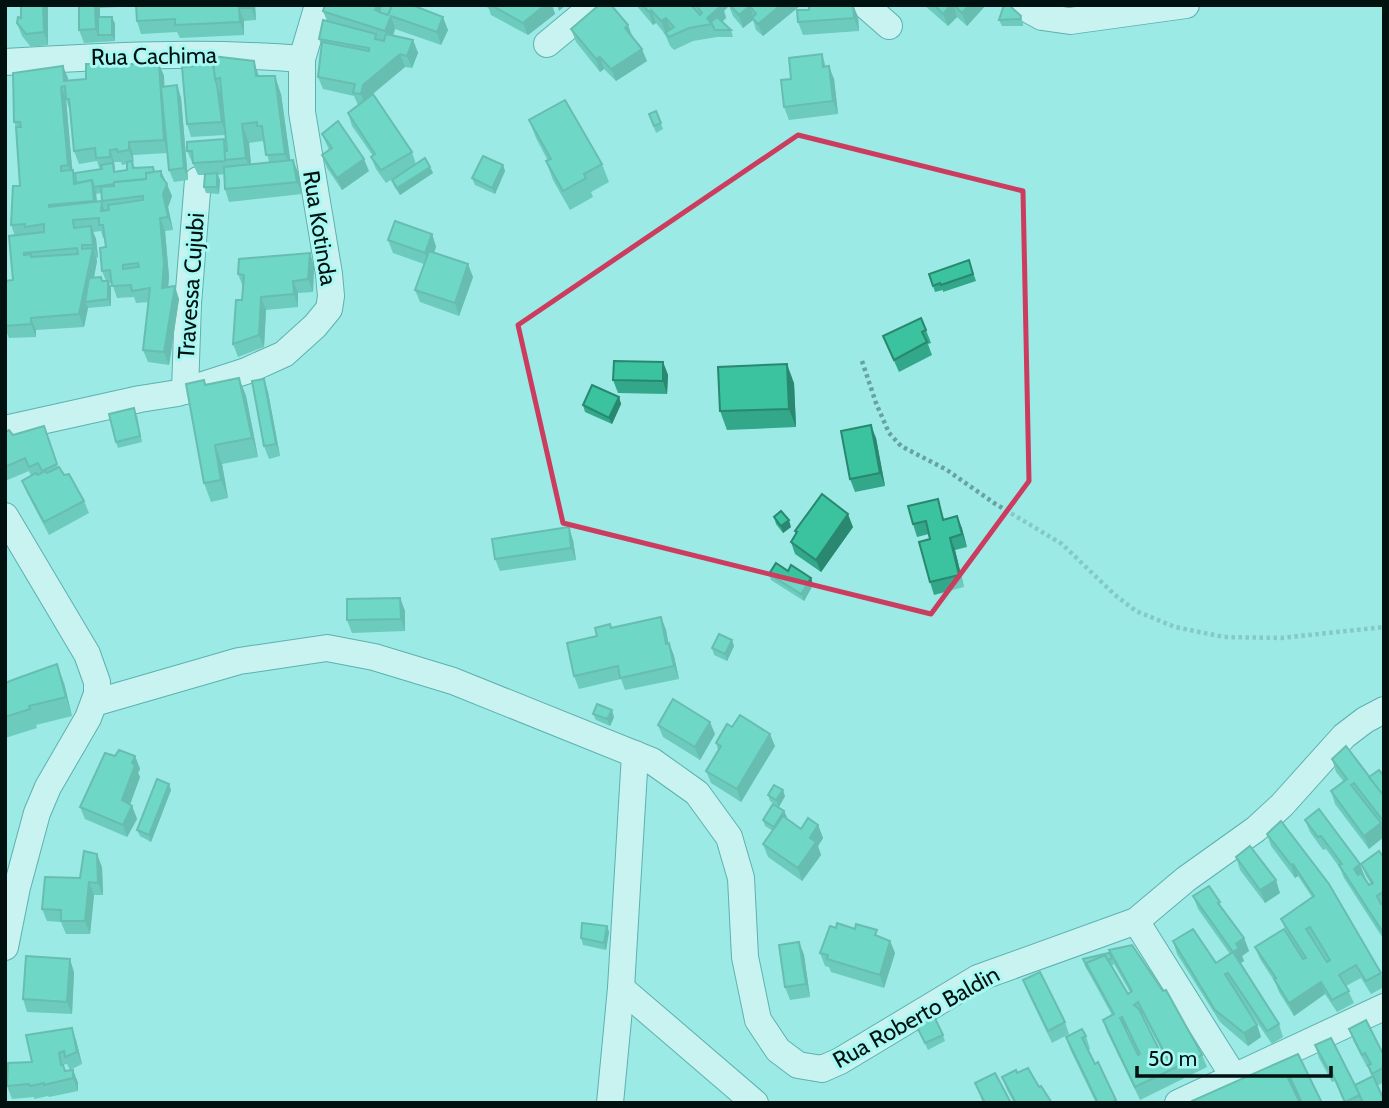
<svg xmlns="http://www.w3.org/2000/svg" width="1389" height="1108" font-family="Cabin,sans-serif">
	<rect width="100%" height="100%" fill="#9beae6"/>
	<g fill="none" stroke-linecap="round" stroke-linejoin="round">
		<g stroke="#146d6a" stroke-width="28">
			<g id="minor">
				<polyline points="865,5 889,26"/>
				<polyline points="1020,5 1042,17 1070,21 1186,5"/>
				<polyline points="547,44 594,5"/>
				<path d="M5 62C105 56 203 51 302 59"/>
				<polyline points="185,391 188,303 198,180"/>
				<polyline points="5,429 140,399 178,393 246,371 284,354 315,326 329,309 331,296 329,274 302,112 302,59 318,5"/>
				<polyline points="5,516 87,654 97,682 97,694 88,718 48,787 37,813 17,887 5,947"/>
				<polyline points="94,703 239,661 327,648 374,657 453,681 652,761 697,793 729,837 741,878 745,957 758,1020 778,1050 798,1065 822,1069 840,1061 978,978 1136,921 1186,879 1256,829 1282,805 1344,736 1365,720 1384,710"/>
				<polyline points="1136,921 1234,1077"/>
				<polyline points="621,988 755,1103"/>
				<polyline points="610,1103 621,988 635,754"/>
				<polyline points="1178,1103 1384,1007"/>
			</g>
		</g>
		<polyline stroke="#68a29f" stroke-width="4.5" stroke-dasharray="3.5 3.5" stroke-linecap="butt" points="862,361 876,403 889,433 901,446 947,470 994,503 1062,544 1115,595 1136,611 1175,627 1224,637 1281,638 1384,627"/>
		<use href="#minor" stroke="#fff" stroke-width="26"/>
	</g>
	<g fill="#33a789" fill-rule="evenodd">
		<polygon points="21,5 48,5 48,45 31,47 22,36 17,23 21,18"/>
		<polygon points="79,5 255,5 256,20 244,21 244,35 180,38 177,32 141,34 137,21 136,6 100,8 100,17 112,17 115,24 115,41 84,43 79,30"/>
		<polygon points="420,5 419,8 448,30 441,45 395,29 393,36 413,40 418,53 412,68 405,67 373,94 412,152 416,164 430,167 433,173 400,195 394,186 392,180 399,175 386,183 376,169 371,157 373,156 352,126 348,113 358,105 354,96 323,89 318,77 322,47 319,39 327,21 323,11"/>
		<polygon points="485,5 552,5 555,14 528,35 491,15 489,9"/>
		<polygon points="636,5 801,5 763,36 756,30 753,20 743,28 733,16 729,6 724,11 726,18 722,22 731,30 733,37 717,37 693,41 674,50 670,46 665,34 656,23 653,25"/>
		<polygon points="853,5 858,17 859,31 803,35 798,22 809,10"/>
		<polygon points="924,5 986,5 967,26 957,17 948,26"/>
		<polygon points="1021,16 1023,23 1023,26 1002,26 999,20"/>
		<polygon points="571,29 633,37 647,61 616,81 604,69 600,72 576,42"/>
		<polygon points="822,54 826,67 834,79 838,114 789,120 784,107 791,79"/>
		<path d="M159 64 164 76V86L177 85 181 98 188 180 174 182 169 170 168 153 133 155V163L135 168 153 167 155 171H161L172 196 168 207 173 230 165 231 169 277 168 287 179 299 169 365 148 362 143 350 149 302 136 303 134 297 117 298 112 283H109L111 287V306L88 308 84 327 36 330V337L9 338 5 328V281L13 280 15 236 11 225 20 186 16 127 14 122 68 78V80L86 79ZM66 99 70 111 74 151 79 164 97 161 100 170 75 176 72 170ZM114 162H121L122 165 127 164V170L115 172ZM101 193 102 201 105 211 97 202 96 194ZM101 231 103 238H105L106 247 102 271 106 281H103L94 278 97 261 96 258H98L96 239 93 232Z"/>
		<path d="M182 67 259 76 281 94 290 160 298 172 302 194 229 202 225 189 224 174 218 175 220 180 219 194 206 193 204 187 205 175H198L187 151 226 145 225 135 191 137 187 124ZM263 141 265 145 269 162 251 164 249 143Z"/>
		<polygon points="656,111 663,129 656,133 649,114"/>
		<polygon points="529,120 602,164 609,182 591,192 593,197 570,210 553,180 546,161 548,161 536,138"/>
		<polygon points="322,134 369,171 342,190 327,168 322,155 329,150"/>
		<polygon points="503,165 505,171 495,194 475,185 472,178"/>
		<polygon points="432,234 436,247 434,252 473,277 459,316 420,302 415,290 424,264 393,253 388,240"/>
		<polygon points="310,253 314,266 313,292 298,293 298,307 266,310 264,347 238,357 233,344 242,300 243,287 238,274"/>
		<polygon points="969,260 976,281 943,292 943,290 935,292 929,274"/>
		<polygon points="926,330 931,343 928,344 932,355 899,372 883,336"/>
		<polygon points="663,362 668,375 667,394 618,393 613,380"/>
		<polygon points="239,378 246,396 258,457 222,464 228,498 211,502 204,483 204,380 206,384"/>
		<polygon points="264,379 268,392 280,456 269,459 264,446"/>
		<polygon points="794,383 796,427 727,430 720,411"/>
		<polygon points="619,397 621,404 612,424 585,412 583,405"/>
		<polygon points="137,415 142,442 118,448 116,442"/>
		<polygon points="44,426 58,467 84,501 89,513 49,535 27,493 22,481 31,476 29,471 5,481 5,432 13,435"/>
		<polygon points="876,438 885,486 855,492 850,479"/>
		<polygon points="938,499 944,519 957,516 967,547 955,550 964,587 934,595 930,582 930,539 929,534 917,537 913,524"/>
		<polygon points="774,517 791,527 783,533 776,524"/>
		<polygon points="853,527 821,572 795,554 791,542 796,534 795,531"/>
		<polygon points="573,540 576,560 500,571 495,559"/>
		<polygon points="788,571 811,578 813,585 804,601 771,580 769,574"/>
		<polygon points="400,598 405,611 405,631 352,633 347,620"/>
		<polygon points="661,617 666,630 668,643 669,643 674,656 679,679 625,690 621,679 579,689 574,676 597,636 611,628"/>
		<polygon points="734,646 727,661 714,655 712,648"/>
		<polygon points="5,683 64,683 72,716 36,725 37,728 5,738"/>
		<polygon points="593,714 614,717 610,726 596,720"/>
		<polygon points="658,725 715,734 700,760 663,737"/>
		<polygon points="732,727 775,746 741,802 711,783 706,771 718,750 716,743"/>
		<polygon points="115,756 135,756 140,769 138,773 140,777 130,804 132,806 137,819 127,837 85,819 80,807"/>
		<polygon points="1332,759 1369,777 1384,776 1384,828 1381,825 1369,849 1335,804 1331,791 1344,782 1336,772"/>
		<polygon points="171,790 151,842 140,836 137,830"/>
		<polygon points="768,795 785,796 779,807 770,801"/>
		<polygon points="784,811 786,818 801,829 818,825 823,838 818,846 821,855 802,881 768,857 763,844 773,831 765,826 763,820"/>
		<polygon points="1305,820 1365,877 1364,877 1369,885 1371,884 1366,876 1361,864 1384,858 1384,940 1344,878 1340,868 1326,849 1323,850 1310,832"/>
		<path d="M1281 821 1381 973 1384 981V987L1371 994 1361 978 1346 986 1354 1003 1337 1012 1325 994 1294 1016 1279 992 1275 982 1260 959 1255 947 1286 931 1281 919 1312 897 1298 876 1295 878 1271 846 1267 834ZM1314 940 1328 962H1327L1313 941Z"/>
		<polygon points="1236,857 1280,893 1265,903 1240,870"/>
		<polygon points="102,867 103,895 94,895 90,934 66,934 61,922 47,921 42,909 80,878"/>
		<polygon points="1193,896 1224,911 1244,938 1249,951 1242,956 1244,961 1240,963 1279,1024 1283,1037 1272,1044 1232,986 1257,1025 1261,1037 1248,1046 1220,1022 1177,954 1173,941 1216,963 1230,954 1198,909"/>
		<polygon points="607,926 609,932 606,950 583,945 581,938"/>
		<polygon points="836,928 879,937 890,941 895,953 884,988 831,972 829,967 825,966 820,953"/>
		<polygon points="799,942 804,955 810,997 790,1000 785,987"/>
		<path d="M1109 950 1202 1055 1207 1067 1140 1100 1107 1032 1103 1020 1112 1015 1085 966 1083 959 1111 957ZM1114 964 1130 992 1128 994 1111 966ZM1142 1015H1143L1169 1065 1167 1066ZM1127 1029 1139 1055H1138L1125 1030Z"/>
		<polygon points="74,972 72,1014 27,1012 23,999"/>
		<polygon points="1023,980 1065,1022 1069,1034 1052,1043 1028,993"/>
		<polygon points="914,1021 943,1035 945,1041 928,1050"/>
		<polygon points="1349,1029 1384,1056 1384,1082 1377,1086 1384,1099 1384,1103 1344,1103 1335,1081 1332,1082 1319,1058 1315,1045 1355,1085 1372,1077 1368,1067 1367,1067 1354,1042"/>
		<polygon points="1086,1036 1090,1049 1088,1050 1095,1064 1098,1062 1118,1103 1096,1103 1070,1049 1066,1037"/>
		<polygon points="76,1040 82,1064 70,1070 67,1064 63,1065 65,1071 73,1070 78,1083 78,1091 49,1097 48,1096 34,1099 34,1097 12,1099 7,1086 32,1062"/>
		<polygon points="1298,1054 1322,1103 1301,1103 1295,1090 1193,1103"/>
		<polygon points="1017,1073 1039,1087 1052,1103 1014,1103 1007,1090 1002,1077"/>
		<polygon points="975,1083 1011,1103 983,1103"/>
	</g>
	<g fill="#29886f">
		<polygon points="43,5 48,5 48,45 44,32"/>
		<polygon points="95,5 99,5 100,8 100,35 98,35 96,29"/>
		<polygon points="251,5 255,5 256,20 251,8"/>
		<polygon points="377,5 384,5 377,17 375,10"/>
		<polygon points="545,5 552,5 555,14 528,35 523,23"/>
		<polygon points="557,5 566,5 559,11"/>
		<polygon points="722,5 729,5 724,11 726,18 714,28 712,24 707,18"/>
		<polygon points="781,5 801,5 763,36 758,24"/>
		<polygon points="853,5 858,17 859,31 854,18"/>
		<polygon points="951,5 953,5 957,17 948,26 943,14"/>
		<polygon points="969,5 986,5 967,26 962,13"/>
		<polygon points="750,6 754,19 752,18 753,20 743,28 739,15"/>
		<polygon points="239,8 244,21 244,35 240,22"/>
		<polygon points="651,10 656,23 653,25 649,12"/>
		<polygon points="391,16 395,29 390,44 385,31"/>
		<polygon points="112,17 115,24 115,41 112,35"/>
		<polygon points="443,17 448,30 441,45 437,32"/>
		<polygon points="666,18 671,30 666,34 661,21"/>
		<polygon points="628,25 633,38 625,28"/>
		<polygon points="413,40 418,53 412,68 407,56"/>
		<polygon points="642,49 647,61 616,81 611,69"/>
		<polygon points="400,54 405,67 367,98 366,106 361,94 363,85"/>
		<polygon points="600,57 604,69 600,72 596,59"/>
		<polygon points="254,61 260,80 256,76"/>
		<polygon points="159,64 164,76 168,153 164,140"/>
		<polygon points="63,66 68,78 69,93 64,81"/>
		<polygon points="829,66 834,79 838,114 833,101"/>
		<polygon points="275,76 281,94 292,172 285,154"/>
		<polygon points="177,85 181,98 188,180 184,168"/>
		<polygon points="217,85 222,97 226,135 222,122"/>
		<polygon points="61,87 66,99 73,177 68,165"/>
		<polygon points="242,124 249,143 252,177 246,158"/>
		<polygon points="129,142 133,155 134,163 129,150"/>
		<polygon points="110,150 114,162 116,178 114,172"/>
		<polygon points="364,159 369,171 342,190 337,178"/>
		<polygon points="293,160 298,172 302,194 297,182"/>
		<polygon points="503,165 505,171 495,194 492,188"/>
		<polygon points="430,167 433,173 400,195 397,188"/>
		<polygon points="161,171 172,196 168,207 173,230 168,217 163,194"/>
		<polygon points="217,173 220,180 219,194 217,187"/>
		<polygon points="92,180 96,193 98,214 94,201"/>
		<polygon points="102,201 106,214 101,211"/>
		<polygon points="160,218 165,231 169,277 167,300 162,288"/>
		<polygon points="91,226 96,239 98,258 93,245"/>
		<polygon points="432,234 436,247 429,266 425,253"/>
		<polygon points="93,248 97,261 89,301 85,302 88,308 84,327 79,314"/>
		<polygon points="310,253 314,266 313,292 308,279"/>
		<polygon points="468,264 473,277 459,316 455,303"/>
		<polygon points="108,281 111,287 111,306 108,299"/>
		<polygon points="293,281 298,293 298,307 294,294"/>
		<polygon points="175,286 179,299 169,365 164,352"/>
		<polygon points="261,297 266,310 264,347 259,335"/>
		<polygon points="31,318 36,330 36,337 31,324"/>
		<polygon points="663,362 668,375 667,394 663,381"/>
		<polygon points="787,364 794,383 796,427 789,409"/>
		<polygon points="239,378 246,396 258,457 252,438"/>
		<polygon points="264,379 268,392 280,456 276,444"/>
		<polygon points="619,397 621,404 612,424 609,418"/>
		<polygon points="871,425 876,438 885,486 880,473"/>
		<polygon points="215,445 222,464 228,498 221,480"/>
		<polygon points="848,514 853,527 821,572 816,560"/>
		<polygon points="957,516 962,528 967,547 962,534"/>
		<polygon points="789,520 791,527 783,533 781,526"/>
		<polygon points="569,527 573,540 576,560 571,548"/>
		<polygon points="950,538 955,550 964,587 959,575"/>
		<polygon points="811,578 813,585 804,601 801,594"/>
		<polygon points="400,598 405,611 405,631 401,619"/>
		<polygon points="661,617 666,630 671,657 666,644"/>
		<polygon points="732,640 734,646 727,661 725,654"/>
		<polygon points="669,643 674,656 679,679 674,666"/>
		<polygon points="57,664 64,683 72,716 66,697"/>
		<polygon points="612,710 614,717 610,726 607,719"/>
		<polygon points="710,722 715,734 700,760 695,747"/>
		<polygon points="770,734 775,746 741,802 737,789"/>
		<polygon points="135,756 140,769 138,773 140,777 127,813 122,800"/>
		<polygon points="169,784 171,790 151,842 149,835"/>
		<polygon points="783,790 785,796 779,807 776,800"/>
		<polygon points="132,806 137,819 127,837 123,825"/>
		<polygon points="784,811 787,817 776,833 774,827"/>
		<polygon points="1381,823 1384,832 1384,837 1369,849 1364,836"/>
		<polygon points="818,825 823,838 818,846 821,855 802,881 798,868 810,838"/>
		<polygon points="97,854 102,867 103,895 98,883"/>
		<polygon points="1293,864 1298,876 1295,878 1291,865"/>
		<polygon points="1360,864 1365,877 1358,882 1354,869"/>
		<polygon points="1276,880 1280,893 1265,903 1260,890"/>
		<polygon points="89,882 94,895 90,934 85,921"/>
		<polygon points="607,926 609,932 606,950 604,943"/>
		<polygon points="1244,938 1249,951 1242,956 1244,961 1238,965 1233,952 1236,944"/>
		<polygon points="890,941 895,953 884,988 880,975"/>
		<polygon points="799,942 804,955 810,997 806,984"/>
		<polygon points="70,959 74,972 72,1014 67,1002"/>
		<polygon points="1321,982 1325,994 1294,1016 1289,1003"/>
		<polygon points="1122,1017 1127,1029 1124,1031 1120,1018"/>
		<polygon points="1257,1025 1261,1037 1248,1046 1244,1033"/>
		<polygon points="72,1028 76,1040 82,1064 77,1052"/>
		<polygon points="73,1070 78,1083 78,1091 73,1078"/>
	</g>
	<g fill="#3bc29f" stroke="#29886f" stroke-width="2" fill-rule="evenodd">
		<polygon points="21,5 43,5 44,32 26,34 17,23 18,17 21,18"/>
		<polygon points="79,5 95,5 96,29 79,30"/>
		<polygon points="136,5 251,5 251,8 239,8 240,22 175,25 175,19 137,21"/>
		<polygon points="325,5 377,5 375,10 388,15 392,5 412,5 443,17 437,32 391,16 385,31 325,12 323,11"/>
		<polygon points="381,5 392,5 388,15 379,12"/>
		<polygon points="491,5 545,5 523,23"/>
		<polygon points="599,5 611,5 628,25 625,28 642,49 611,69 600,57 596,59 571,29"/>
		<polygon points="642,5 691,5 700,15 702,13 696,5 722,5 707,18 712,24 689,28 669,37 665,33 674,27 666,18 661,21 651,10 649,12"/>
		<polygon points="730,5 781,5 758,24 752,18 756,14 750,6 739,15"/>
		<polygon points="809,5 853,5 854,18 798,22 797,10 809,10"/>
		<polygon points="934,5 951,5 943,14"/>
		<polygon points="954,5 969,5 962,13"/>
		<polygon points="1004,5 1009,5 1021,16 1020,19 999,20"/>
		<rect x="98" y="17" width="14" height="18"/>
		<polygon points="717,17 731,30 715,30 711,22"/>
		<polygon points="323,20 376,34 375,39 384,41 386,34 413,40 407,56 400,54 363,85 361,94 353,93 355,84 318,77 322,42 369,51 369,48 319,39"/>
		<polygon points="822,54 823,67 829,66 833,101 784,107 781,80 791,79 789,58"/>
		<polygon points="212,56 254,61 256,76 275,76 285,154 266,155 262,126 257,126 257,122 242,124 246,158 225,160 224,151 227,151 220,78 215,79"/>
		<polygon points="213,62 215,79 217,85 222,122 187,124 182,67 195,66 195,63"/>
		<path d="M86 64H159L164 140 129 142V150L118 152 117 149 110 150V157L96 158 95 148 74 151 69 99H66L65 86 61 87 68 165 61 166V171L73 170 74 184 92 180 94 201 49 205V207L102 201 101 211 109 210 108 205 143 200V196L102 201 101 187 114 186V182L146 179V173L161 171V176L167 184 163 194 168 217 160 218 164 264 162 288 175 286 164 352 143 350 150 288 132 291 131 285 112 286 110 270 102 271 100 248 106 247 103 225H99V218L73 220 74 228 91 226 93 245H82V249L93 248 79 314 31 318V324L5 326V281L13 280 9 236 44 232V224L25 227V224L11 225 13 186H20L16 127H21L20 122H14L13 73 63 66 64 81 86 79ZM77 248 78 254 31 257V254L24 255V253ZM138 263 139 267 123 269V265Z"/>
		<polygon points="177,85 184,168 169,170 161,87"/>
		<polygon points="373,94 412,152 381,170 371,157 375,154 348,113"/>
		<polygon points="565,100 602,164 584,174 586,178 563,191 546,161 551,159 529,120"/>
		<polygon points="656,111 661,123 654,126 649,114"/>
		<polygon points="338,121 364,159 337,178 322,155 332,148 322,134"/>
		<polygon points="224,139 225,161 193,163 192,151 187,151 187,142"/>
		<polygon points="483,156 503,165 492,188 472,178"/>
		<polygon points="425,158 430,167 397,188 392,180"/>
		<polygon points="293,160 297,182 225,189 224,167"/>
		<polygon points="132,161 133,168 153,167 154,172 146,173 146,179 114,182 114,184 94,187 92,180 76,183 75,173 102,169 101,165 113,163 114,172 127,170 127,162"/>
		<polygon points="217,173 217,187 204,187 205,174"/>
		<polygon points="395,221 432,234 425,253 388,240"/>
		<polygon points="429,251 468,264 455,303 415,290"/>
		<polygon points="310,253 308,279 293,281 294,294 261,297 259,335 233,344 236,300 242,300 244,275 238,274 239,259"/>
		<polygon points="969,260 973,274 941,285 940,283 933,286 929,274"/>
		<polygon points="101,277 102,281 108,281 108,299 85,302 89,278"/>
		<polygon points="921,318 926,330 922,332 927,342 894,360 883,336"/>
		<polygon points="614,361 663,362 663,381 613,380"/>
		<polygon points="787,364 789,409 720,411 718,367"/>
		<polygon points="239,378 252,438 215,445 221,480 204,483 186,384 204,380 205,385"/>
		<polygon points="264,379 276,444 264,446 252,381"/>
		<polygon points="592,385 619,397 609,418 583,405"/>
		<polygon points="134,408 140,436 116,442 109,414"/>
		<polygon points="871,425 880,473 850,479 841,431"/>
		<polygon points="44,426 57,464 42,471 38,463 29,467 25,458 5,467 5,432 9,430 13,435"/>
		<polygon points="59,467 64,475 69,474 84,501 44,522 22,481 36,473 38,475 45,471 47,473"/>
		<polygon points="822,494 848,514 816,560 791,542 797,532 795,531"/>
		<polygon points="938,499 943,520 957,516 962,534 950,538 959,575 930,582 919,542 930,539 926,521 913,524 908,506"/>
		<polygon points="781,511 789,520 781,526 774,517"/>
		<polygon points="569,527 571,548 495,559 492,539"/>
		<polygon points="776,563 788,571 791,565 811,578 801,594 769,574"/>
		<polygon points="400,598 401,619 347,620 347,599"/>
		<polygon points="661,617 666,644 669,643 674,666 620,678 618,666 574,676 567,643 597,636 595,628 610,624 611,628"/>
		<polygon points="719,634 732,640 725,654 712,648"/>
		<polygon points="57,664 66,697 29,706 30,709 5,717 5,683 18,678"/>
		<polygon points="673,699 710,722 695,747 658,725"/>
		<polygon points="597,704 612,710 607,719 593,714"/>
		<polygon points="740,715 770,734 737,789 706,771 721,746 716,743 727,724 732,727"/>
		<polygon points="1346,746 1384,796 1384,822 1354,783 1351,785 1381,823 1364,836 1331,791 1347,779 1332,759"/>
		<polygon points="119,750 135,756 132,763 135,765 122,800 132,806 123,825 80,807 105,753 115,756"/>
		<polygon points="1379,770 1384,776 1384,796 1369,777"/>
		<polygon points="157,779 169,784 149,835 137,830"/>
		<polygon points="774,785 783,790 776,800 768,795"/>
		<polygon points="773,804 784,811 774,827 763,820"/>
		<polygon points="1319,809 1360,864 1354,869 1358,875 1361,873 1369,885 1373,883 1361,864 1379,851 1384,858 1384,899 1381,893 1377,896 1381,904 1384,902 1384,934 1339,865 1342,864 1321,836 1318,837 1305,820"/>
		<polygon points="783,816 801,829 808,818 818,825 810,838 816,842 798,868 763,844"/>
		<path d="M1281 821 1329 884 1381 973 1366 981 1356 965 1339 975 1349 991 1332 1000 1321 982 1289 1003 1274 979 1276 978 1255 947 1284 929 1303 959 1306 958 1281 919 1314 896 1293 864 1291 865 1267 834ZM1310 927 1330 960 1327 962 1306 929Z"/>
		<polygon points="1250,846 1276,880 1260,890 1236,857"/>
		<polygon points="84,851 97,854 98,883 89,882 85,921 61,921 61,910 42,909 45,877 80,878"/>
		<polygon points="1209,886 1220,902 1218,903 1244,938 1236,944 1239,948 1233,952 1193,896"/>
		<polygon points="582,923 607,926 604,943 581,938"/>
		<polygon points="837,923 855,929 856,924 877,930 875,935 890,941 880,975 827,959 828,955 820,953 830,926 836,928"/>
		<polygon points="1193,929 1216,963 1233,952 1279,1024 1267,1031 1228,973 1225,974 1257,1025 1244,1033 1215,1010 1173,941"/>
		<polygon points="799,942 806,984 785,987 779,945"/>
		<path d="M1132 945 1163 991 1166 990 1202 1055 1135 1087 1103 1020 1114 1014 1086 963 1105 955 1128 994 1132 991 1109 950ZM1138 1002 1171 1065 1167 1066 1139 1009 1134 1005ZM1122 1017 1140 1054 1138 1055 1120 1018Z"/>
		<polygon points="1109,953 1112,958 1108,960 1105,955 1086,963 1089,970 1083,959"/>
		<polygon points="26,956 70,959 67,1002 23,999"/>
		<polygon points="1040,972 1065,1022 1048,1031 1023,980"/>
		<polygon points="932,1012 943,1035 925,1043 914,1021"/>
		<polygon points="1366,1020 1384,1056 1384,1067 1372,1074 1368,1065 1371,1064 1365,1053 1362,1055 1349,1029"/>
		<polygon points="72,1028 77,1052 65,1057 64,1051 59,1053 61,1065 63,1065 65,1071 73,1070 73,1078 44,1085 44,1083 30,1086 29,1084 7,1086 8,1063 32,1062 26,1035"/>
		<polygon points="1082,1029 1086,1036 1082,1038 1095,1064 1098,1062 1116,1100 1111,1103 1098,1103 1066,1037"/>
		<polygon points="1331,1038 1360,1095 1345,1102 1330,1068 1328,1069 1315,1045"/>
		<polygon points="1298,1054 1322,1103 1302,1103 1290,1077 1288,1078 1300,1103 1193,1103 1192,1101"/>
		<polygon points="1028,1068 1039,1087 1041,1086 1052,1103 1016,1103 1002,1077 1016,1070 1017,1073"/>
		<polygon points="995,1073 1011,1103 985,1103 975,1083"/>
		<polygon points="1373,1076 1384,1100 1378,1103 1363,1103 1355,1085"/>
	</g>
	<path d="M0 0H1389V1108H0ZM798 135 1023 191 1029 481 931 614 563 523 518 325Z" fill="#9beae6" fill-opacity=".55" fill-rule="evenodd"/>
	<path fill="none" stroke="#cc3c5e" stroke-width="5" stroke-linejoin="round" d="M798 135 1023 191 1029 481 931 614 563 523 518 325Z"/>
	<g text-anchor="middle" stroke-width="6" stroke-linejoin="round" paint-order="stroke">
		<g font-size="23" fill="#001110" stroke="#a8f8f3">
			<text transform="translate(154 56) rotate(-1)" y="8">Rua Cachima</text>
			<text transform="translate(320 228) rotate(81)" y="8">Rua Kotinda</text>
			<text transform="translate(191 286) rotate(-86)" y="8">Travessa Cujubi</text>
			<text transform="translate(916 1017) rotate(-29)" y="8">Rua Roberto Baldin</text>
		</g>
	</g>
	<rect width="1389" height="1108" fill="none" stroke="#001110" stroke-width="14"/>
	<path d="M1137 1066v10h194v-10" fill="none" stroke="#001110" stroke-width="3.5"/>
	<text x="1148" y="1066" font-size="21" fill="#001110" stroke="#a8f8f3" stroke-width="5" paint-order="stroke">50 m</text>
</svg>
